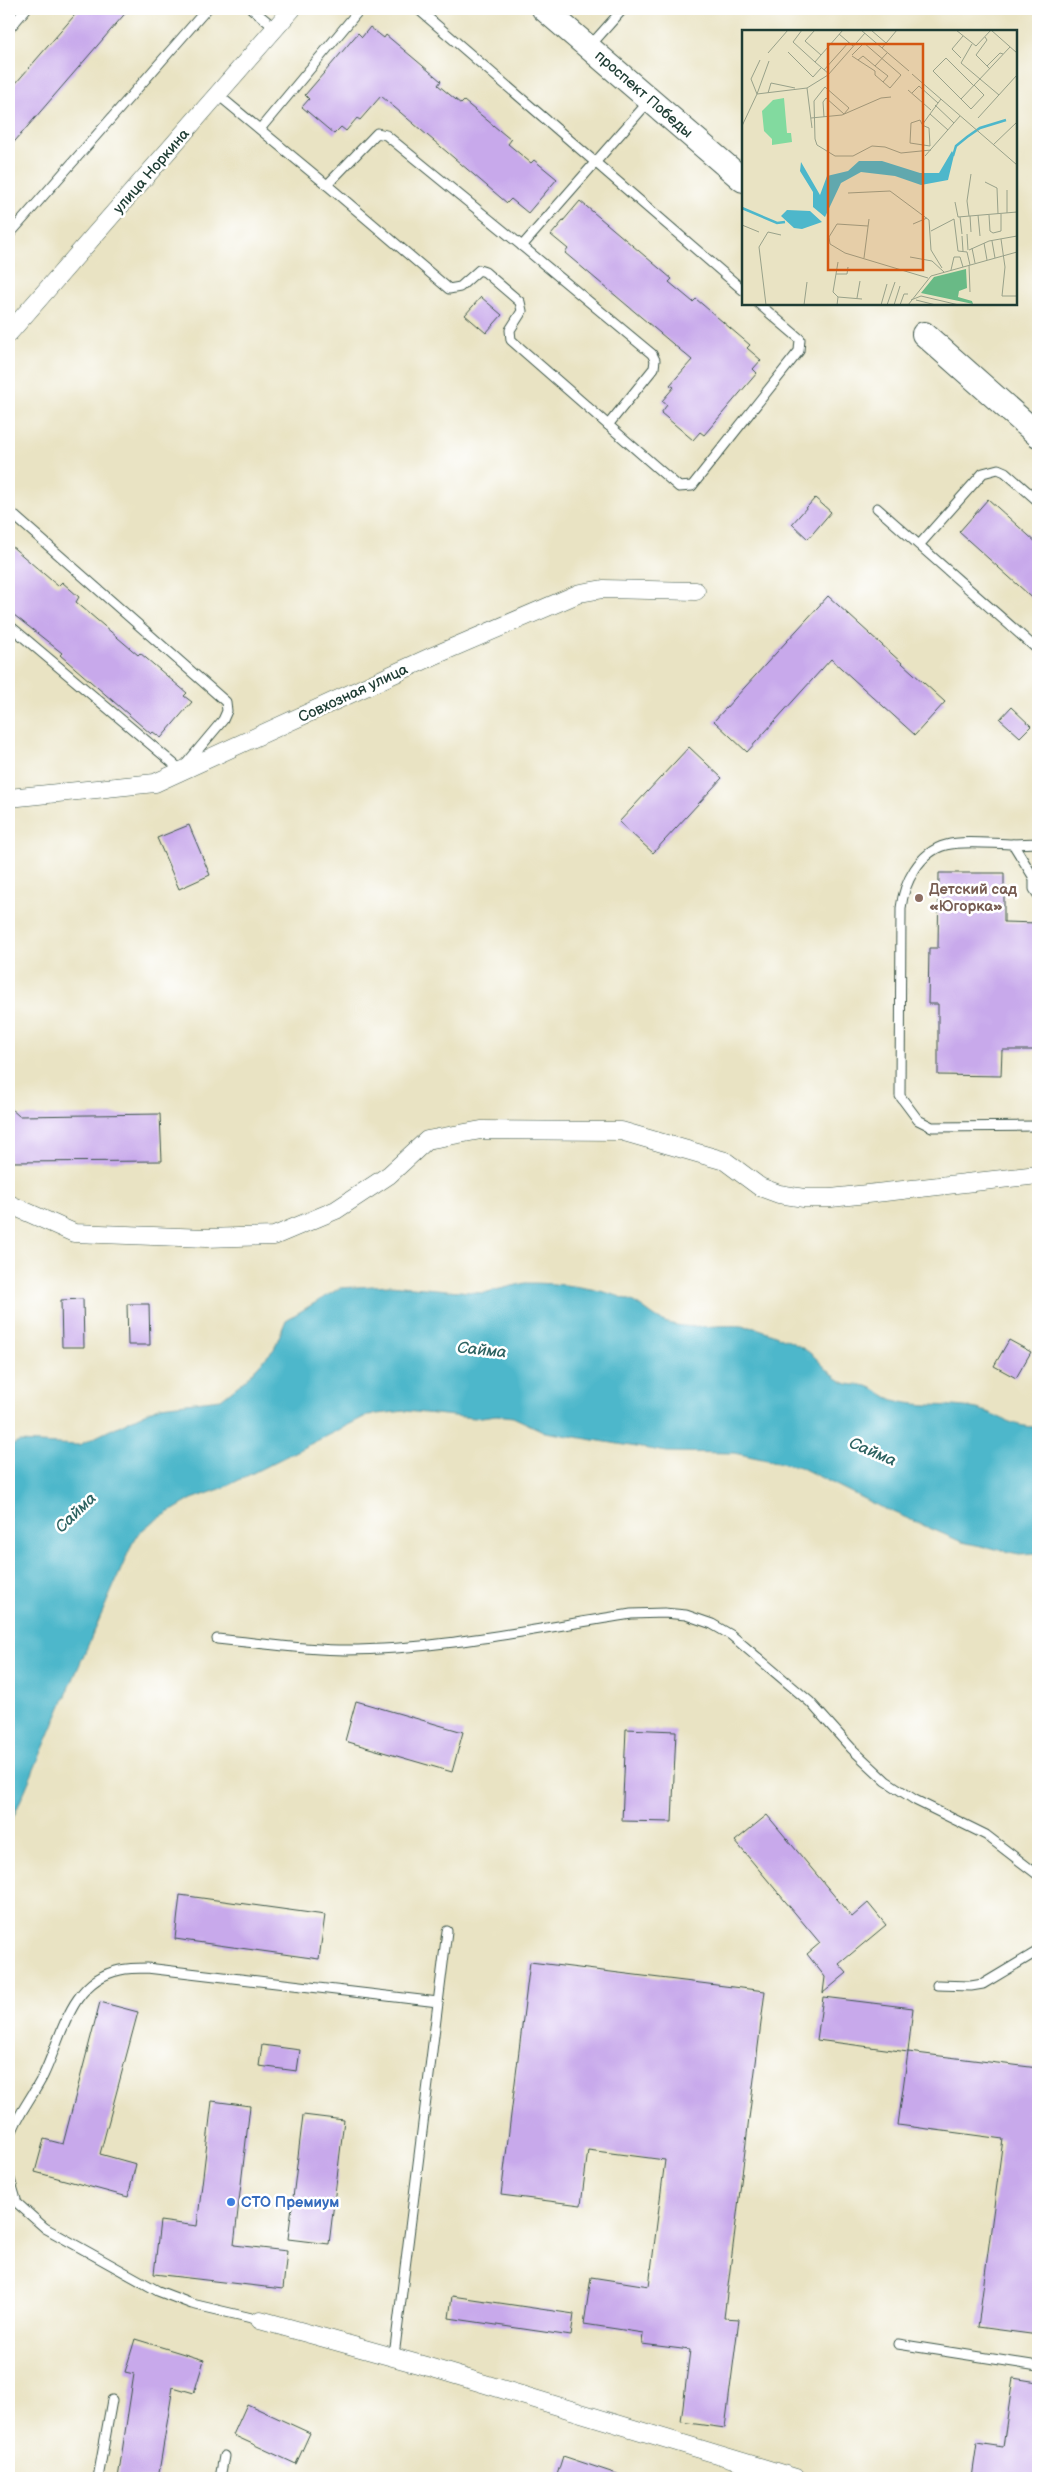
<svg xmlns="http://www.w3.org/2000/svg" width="1047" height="2487" font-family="'Balsamiq Sans',sans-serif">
	<rect width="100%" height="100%" fill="#fff"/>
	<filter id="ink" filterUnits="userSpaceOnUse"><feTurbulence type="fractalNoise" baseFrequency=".02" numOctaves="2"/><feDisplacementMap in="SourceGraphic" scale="10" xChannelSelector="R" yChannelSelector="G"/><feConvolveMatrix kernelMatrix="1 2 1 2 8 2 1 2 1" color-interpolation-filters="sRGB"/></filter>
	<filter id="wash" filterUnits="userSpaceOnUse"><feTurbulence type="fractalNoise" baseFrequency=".0096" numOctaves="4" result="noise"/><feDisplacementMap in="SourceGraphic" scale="20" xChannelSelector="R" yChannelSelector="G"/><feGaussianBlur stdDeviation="1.12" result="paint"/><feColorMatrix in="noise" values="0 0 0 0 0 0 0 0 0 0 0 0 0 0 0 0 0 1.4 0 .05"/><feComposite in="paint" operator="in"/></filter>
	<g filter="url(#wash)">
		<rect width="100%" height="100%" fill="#e9e3c3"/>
		<path fill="#4db7cb" stroke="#367a80" d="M525 1283C560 1283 596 1287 629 1300 642 1305 652 1317 665 1322 697 1333 727 1320 759 1329 772 1333 800 1345 810 1353 823 1363 832 1379 848 1384 854 1386 861 1384 867 1386 877 1389 885 1397 894 1400 920 1408 950 1403 977 1409 1001 1415 1009 1427 1038 1427V1553L1019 1554 962 1542 874 1504 800 1467 734 1453 667 1452 545 1432 513 1417 496 1415 474 1418 405 1411 368 1415 223 1488 192 1499 151 1523 139 1533 132 1544 9 1827V1447L19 1442 79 1445 160 1406 221 1399 244 1381 274 1349 286 1320 340 1288 389 1285 483 1293Z"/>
		<g id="blocks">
			<g fill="#c8a9eb">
				<polygon points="80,9 129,9 9,148 9,91"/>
				<polygon points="370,27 384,38 386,35 441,81 438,85 461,104 464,101 511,140 508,144 531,163 534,160 557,179 528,213 511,199 507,203 381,96 360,120 357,118 346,131 341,127 334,134 302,107 309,99 305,95 336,59 358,33 362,37"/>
				<polygon points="580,201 672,279 669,282 693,302 696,299 750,345 747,348 761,360 753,369 757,373 704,435 700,432 693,440 661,413 667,405 662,401 674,387 670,385 692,360 565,253 568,249 551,235"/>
				<polygon points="481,297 502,315 486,333 465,315"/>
				<polygon points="815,498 831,512 808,539 792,524"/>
				<polygon points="988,499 1038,544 1038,603 959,532"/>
				<polygon points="9,544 58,586 62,582 79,597 76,602 138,655 140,653 187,693 184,696 192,702 161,738 153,732 151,734 60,655 62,653 9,611"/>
				<polygon points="828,596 945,702 915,735 831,659 747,752 714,721"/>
				<polygon points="1011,707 1031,726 1020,737 1000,719"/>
				<polygon points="689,747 722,778 653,853 619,822"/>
				<polygon points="189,825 210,875 179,889 157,838"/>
				<polygon points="939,873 1004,873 1004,922 1038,923 1038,1050 1002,1050 1001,1076 938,1075 938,1004 928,1004 929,948 938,948"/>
				<polygon points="9,1107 19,1116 160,1114 162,1161 9,1162"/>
				<polygon points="83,1299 84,1347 62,1347 61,1300"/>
				<polygon points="127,1304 149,1304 150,1345 128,1345"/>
				<polygon points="1009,1340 1031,1352 1016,1378 994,1366"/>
				<polygon points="356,1701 463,1732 452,1772 345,1741"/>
				<polygon points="626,1729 676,1731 672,1822 622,1821"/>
				<polygon points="767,1815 852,1917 868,1903 886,1925 839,1964 847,1973 823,1993 825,1977 807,1954 820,1943 735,1841"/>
				<polygon points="180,1895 325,1915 319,1959 175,1939"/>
				<polygon points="530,1962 765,1991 724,2318 739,2319 725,2428 681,2422 690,2350 642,2344 643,2333 584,2324 591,2277 649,2286 665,2160 588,2150 581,2205 501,2195"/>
				<polygon points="823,1997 913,2008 908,2052 817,2040"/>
				<polygon points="100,2002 138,2012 100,2154 136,2164 128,2197 35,2172 44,2139 63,2144"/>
				<polygon points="262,2045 300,2050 297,2071 259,2066"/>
				<polygon points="908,2052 1038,2068 1038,2335 978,2327 1003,2139 898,2125"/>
				<polygon points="212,2101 250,2106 234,2245 287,2251 283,2289 154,2274 160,2221 197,2226"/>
				<polygon points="303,2115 344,2120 329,2244 288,2239"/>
				<polygon points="452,2296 574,2314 571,2336 449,2318"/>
				<polygon points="135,2339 204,2360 194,2393 173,2387 158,2478 118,2478 134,2374 125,2372"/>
				<polygon points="1013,2378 1038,2382 1038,2478 972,2478 977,2443 1003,2447"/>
				<polygon points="247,2404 310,2433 296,2464 233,2435"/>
				<polygon points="563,2456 620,2475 619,2478 556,2478"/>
			</g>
		</g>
	</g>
	<g filter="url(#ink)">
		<use href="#blocks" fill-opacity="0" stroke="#3d5649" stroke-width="1"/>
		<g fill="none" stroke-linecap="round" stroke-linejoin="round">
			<g stroke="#3d5649" stroke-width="11">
				<g id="lane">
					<polyline points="252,9 275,28"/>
					<polyline points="418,9 743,290"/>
					<polyline points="9,29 26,9"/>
					<polyline points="590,46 623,9"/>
					<polyline points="217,94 327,185 377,133 386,135 522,246 650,100"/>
					<polyline points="260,129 360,9"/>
					<polyline points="327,185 449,289 460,287 479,270 485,272 520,302 522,311 510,330 511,340 679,487 692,486 799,351 800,339 759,304"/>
					<polyline points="9,235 207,9"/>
					<polyline points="522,246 652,354 655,360 654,368 608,425"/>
					<polyline points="877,508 1038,650"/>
					<polyline points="9,511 226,702 227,711 223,720 181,770 9,625"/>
					<polyline points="920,544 983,473 998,469 1005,472 1038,501"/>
					<polyline points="1013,844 1038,843"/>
					<polyline points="1038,872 1034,878 1034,889 1038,895"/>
					<path d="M1034 878 1013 844C994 844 964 840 946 845 919 852 904 883 901 908L900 1096 918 1120 932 1127 1038 1126"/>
					<path d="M217 1639C260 1643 303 1650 346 1650 438 1650 539 1628 631 1614L664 1613 686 1615 712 1624 731 1635 810 1702 852 1749 886 1781 915 1800 986 1835 1038 1875"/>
					<polyline points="937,1985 971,1986 983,1984 1038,1951"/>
					<path d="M9 2139C17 2114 32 2098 43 2076 62 2037 70 1980 120 1970 129 1968 138 1968 147 1968L438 2002"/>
					<polyline points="9,2176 17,2203 45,2228 158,2291 192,2304 260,2320"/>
					<polyline points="898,2344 1038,2366"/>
					<polyline points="394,2356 447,1931"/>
					<polyline points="98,2478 112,2400"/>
					<polyline points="220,2478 224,2456"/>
				</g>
			</g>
			<g stroke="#3d5649" stroke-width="19">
				<g id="street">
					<polyline points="9,333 292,9"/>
					<polyline points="9,798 155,783 433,656 580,593 603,589 696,591"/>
					<polyline points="9,1204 74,1233 206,1238 274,1236 336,1210 389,1175 427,1140 481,1130 621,1131 725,1161 760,1187 779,1194 804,1198 831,1198 1038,1175"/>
					<polyline points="260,2320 429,2367 796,2478"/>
				</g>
			</g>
			<g stroke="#3d5649" stroke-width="26">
				<g id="secondary">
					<polyline points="544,9 743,180"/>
					<polyline points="924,334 1038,435"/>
				</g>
			</g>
			<use href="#lane" stroke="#fff" stroke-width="9"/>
			<use href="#street" stroke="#fff" stroke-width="18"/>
			<use href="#secondary" stroke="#fff" stroke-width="24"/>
		</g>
	</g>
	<circle fill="#8d6e63" stroke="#fff" stroke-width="2" cx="919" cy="898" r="5"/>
	<circle fill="#3f7fe0" stroke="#fff" stroke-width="2" cx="231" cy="2202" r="5"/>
	<g text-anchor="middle" stroke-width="5" stroke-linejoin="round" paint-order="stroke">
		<g font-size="15" fill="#1f3d34" stroke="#fff">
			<text transform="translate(644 94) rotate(41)" y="5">проспект Победы</text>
			<text transform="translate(151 171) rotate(-49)" y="5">улица Норкина</text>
			<text transform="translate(353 693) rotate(-25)" y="5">Совхозная улица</text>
		</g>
		<g font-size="15" font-weight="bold" fill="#785e54" stroke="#fff" text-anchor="start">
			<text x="929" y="894">Детский сад<tspan x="929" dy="17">«Югорка»</tspan></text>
		</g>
		<g font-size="15" font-weight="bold" fill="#366cbe" stroke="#fff" text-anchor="start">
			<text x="241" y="2207">СТО Премиум</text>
		</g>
		<g font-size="16" font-style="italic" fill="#2d6261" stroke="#fff">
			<text transform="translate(482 1349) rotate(6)" y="6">Сайма</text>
			<text transform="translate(873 1451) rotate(23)" y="6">Сайма</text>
			<text transform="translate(75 1512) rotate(-44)" y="6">Сайма</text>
		</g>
	</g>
	<g transform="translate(742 30)">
		<rect width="275" height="275" fill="#e9e3c3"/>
		<path d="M42 68 45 103H49L50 112 30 115V109L22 101 20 81 31 70Z" fill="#82da9f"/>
		<path d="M224 239 225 258 217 261 216 267 230 271 231 274 179 263 192 247Z" fill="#69ba86"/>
		<path d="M210 121 212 125 206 150 179 155 153 146 119 142 99 153 83 187 71 177V162L58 141 59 132 78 165 85 146 106 141 117 131H140L178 143H197ZM45 180 68 181 80 192 60 199 52 198 39 186Z" fill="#4db7cb"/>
		<path fill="none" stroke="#4db7cb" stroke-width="2.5" d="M211 126 214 116 225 107 238 98 264 90M0 178 35 193 43 192"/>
		<path fill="none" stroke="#98a18a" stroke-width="1" d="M60 0 51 12 73 32 79 25M73 0 63 11 79 25 101 0M119 0 167 41M129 0 144 13M214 0 234 16 249 0M249 0 275 23M97 4 111 16M243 7 245 10 234 25 248 39M230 14 219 33 257 65M140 18 155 0M46 22 71 47 79 38M26 23 46 0M110 25 122 13 159 45 148 58 133 45V41L116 30M110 26 116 30 121 26 133 36 145 23M219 28 210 19 221 6M18 30 9 49 15 64 27 31M73 32 87 44M133 36 146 46 141 52M245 36 258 23 261 24M82 40 107 12M170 44 275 135M232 56 204 28 191 41 229 79 242 65 232 55M166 60 189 80M26 63 29 53 53 58M170 63 177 56 196 73M199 69 188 84 206 100M219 69 268 17M193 75 212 93M82 87 81 72 84 68 102 84 107 78 83 57 72 71 73 109 75 115 93 126H111L130 116 143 117 159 123 189 120M69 88 100 85 139 68 149 67M236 88 275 45M180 94 178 90 169 93 168 113 188 116M0 96 15 64 65 58M70 98 65 58 86 45 123 3M251 115 275 92M188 116 187 98 180 95 188 84M183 126 218 86M243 152 255 158 256 184M106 163 148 161 187 190 189 220 200 238M213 172 216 187 275 182M265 183V160M236 185 238 206M247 185 248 201 251 203 259 201V184M227 186 225 171 229 144M228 186 229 202M218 187 220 204M212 189 216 221 225 222 228 235M171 194 185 188M0 195 17 202M126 196 95 194 87 207 88 214 103 223 186 248M189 201 212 189M225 204 226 220M220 206 221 221M259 209 263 237 260 266H275M250 211 253 228M242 213 245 230M230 218 233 233M227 220 247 211 275 206M168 227 190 231 202 242M122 228 127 189M227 235 228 262M209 240 212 227H218L221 237M94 244H105L106 237M96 267 120 269M115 268 118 251M169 270 179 266 217 275M174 270 194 275M24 275 17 217 26 202 39 205M41 275H65M62 275 65 252M95 275 96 267 91 262 96 232M139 275 145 254M145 275 153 252M152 275 158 256M158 275 162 264H166M166 275 189 246 275 222"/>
		<path fill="#d45610" fill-opacity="0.15" stroke="#d45610" stroke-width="2.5" d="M86 14H181V240H86Z"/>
		<rect width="275" height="275" fill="none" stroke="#1f3d34" stroke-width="2.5"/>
	</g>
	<rect width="1047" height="2487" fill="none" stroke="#fff" stroke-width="30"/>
</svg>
